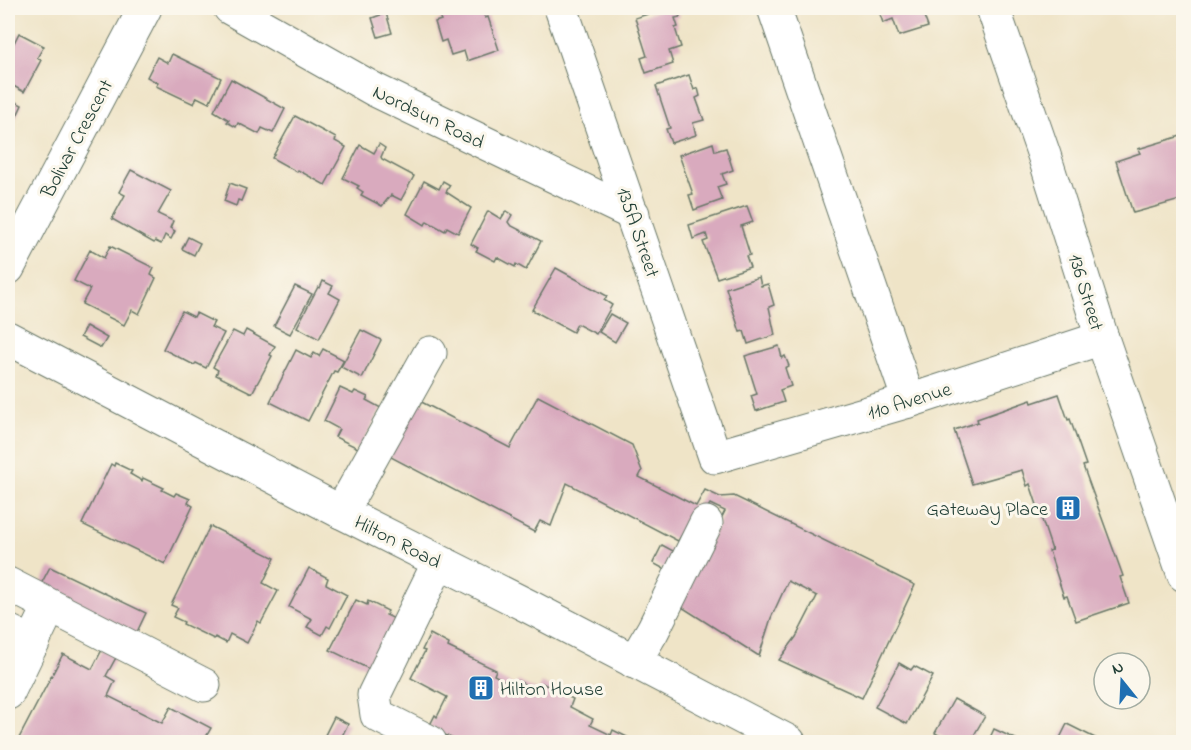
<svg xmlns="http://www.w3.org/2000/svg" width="1191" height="750" font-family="'Indie Flower',sans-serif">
	<rect width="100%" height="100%" fill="#fbf7ec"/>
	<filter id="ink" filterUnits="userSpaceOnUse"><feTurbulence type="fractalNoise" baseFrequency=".0167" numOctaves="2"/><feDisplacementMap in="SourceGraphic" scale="12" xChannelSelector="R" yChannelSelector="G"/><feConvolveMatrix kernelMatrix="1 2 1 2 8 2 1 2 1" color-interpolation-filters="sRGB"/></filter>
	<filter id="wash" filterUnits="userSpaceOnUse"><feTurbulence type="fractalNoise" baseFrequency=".008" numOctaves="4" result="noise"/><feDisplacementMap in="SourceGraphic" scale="24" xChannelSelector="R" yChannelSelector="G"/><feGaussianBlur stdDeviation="1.35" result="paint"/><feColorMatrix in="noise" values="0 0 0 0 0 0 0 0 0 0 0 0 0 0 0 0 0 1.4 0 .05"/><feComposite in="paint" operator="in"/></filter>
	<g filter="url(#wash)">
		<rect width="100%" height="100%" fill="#efe4c7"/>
		<g id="blocks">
			<g fill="#d9aabe">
				<polygon points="446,8 482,8 485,18 488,17 499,50 467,61 464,51 451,55 446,40 441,42 435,22 441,20 439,16 448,13"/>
				<polygon points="667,8 677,8 680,17 675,18 678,27 675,28 681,47 669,51 673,64 646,73 641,58 647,56 635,18"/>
				<polygon points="878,8 921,8 928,27 899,36 893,19 883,23"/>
				<polygon points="386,13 392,33 378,37 372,18"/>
				<polygon points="19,33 44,46 37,58 41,60 24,92 8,83 8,55"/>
				<polygon points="172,54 221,78 209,103 197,97 194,104 156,86 158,83 147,77 157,57 168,63"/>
				<polygon points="689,75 694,90 698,88 700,96 696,98 704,120 693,123 696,135 671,143 666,129 670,128 656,86"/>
				<polygon points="231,79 285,109 273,133 262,128 259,134 238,123 236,127 227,122 229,120 214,111"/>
				<polygon points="8,98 22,105 8,135"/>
				<polygon points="295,116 336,138 335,141 346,147 325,185 298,170 297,172 272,158"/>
				<polygon points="1184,135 1184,199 1133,213 1116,161 1140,153 1138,149"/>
				<polygon points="713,143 715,151 726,148 733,170 722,174 726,184 717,187 722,200 694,210 689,195 693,194 679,155"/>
				<polygon points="379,144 385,148 381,157 382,159 414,176 401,200 391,195 382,206 361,195 363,192 357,188 359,186 343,178 360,145 374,153"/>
				<polygon points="131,170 171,191 158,214 173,221 170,228 175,231 171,239 165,235 161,244 155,241 154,243 112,219 125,195 119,192"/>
				<polygon points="424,181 439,189 443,181 450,185 446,192 471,208 458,233 447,227 445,231 427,221 425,225 407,214"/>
				<polygon points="230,183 246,189 241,201 238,200 236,206 224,201"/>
				<polygon points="747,206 753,222 741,226 750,255 746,256 750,267 717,278 703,242 708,240 706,234 693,239 689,225"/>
				<polygon points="488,211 501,219 506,211 512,215 508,222 510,225 541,241 526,270 516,264 515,267 497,257 495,261 476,251 478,248 471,244"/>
				<polygon points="188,237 200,243 194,255 182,249"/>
				<polygon points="110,246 154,268 151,275 156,278 139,314 132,310 124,325 82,304 90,289 74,281 90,250 104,258"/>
				<polygon points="556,268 607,296 604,300 612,305 596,334 577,324 573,332 532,310"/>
				<polygon points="759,277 761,286 768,284 774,305 769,307 775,335 748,344 744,331 740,332 726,288"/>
				<polygon points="323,281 333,286 329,293 340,299 319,339 297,327 318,287 320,288"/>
				<polygon points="295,286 312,294 290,334 274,326"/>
				<polygon points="182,311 194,317 196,313 214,322 211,327 224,333 206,368 196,363 194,365 163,349"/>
				<polygon points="610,314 626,323 615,342 599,332"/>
				<polygon points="86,326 107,338 101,348 80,337"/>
				<polygon points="246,330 275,346 270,355 272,356 252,393 216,375 218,370 213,367 233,331 243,336"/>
				<polygon points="361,330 381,340 362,378 341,367"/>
				<polygon points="779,346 782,358 785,356 789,366 785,368 791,386 780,390 784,402 756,411 751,396 757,394 745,356"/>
				<polygon points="323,349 344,360 337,372 334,371 308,421 270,402 296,350 311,358 314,353 319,356"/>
				<polygon points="340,388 353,394 355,391 368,397 366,400 381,408 360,449 335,437 339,429 324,421"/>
				<polygon points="1059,394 1068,420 1070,419 1086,465 1083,466 1123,576 1120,577 1129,603 1076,621 1067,596 1064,597 1049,551 1052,550 1030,484 1027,486 1022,470 972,484 954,430 978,422 977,419 1031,400 1032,403"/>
				<polygon points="408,395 510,448 538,396 632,445 642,471 639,477 696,506 705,490 720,497 734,496 915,585 862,698 779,660 796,637 817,596 788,581 771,618 759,656 677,604 725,511 710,504 700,519 694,515 678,541 567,483 551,526 540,521 534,532 387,455"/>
				<polygon points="115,463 132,471 130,474 142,481 143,478 164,488 162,490 174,496 176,493 190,499 188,503 193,506 165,564 82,524 111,464 114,466"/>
				<polygon points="210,526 275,558 263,583 278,591 261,623 258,621 247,643 230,634 226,643 215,637 214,639 183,624 184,622 173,617 178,608 171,605"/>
				<polygon points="662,545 675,552 666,570 653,563"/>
				<polygon points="50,567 146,613 135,636 38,590"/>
				<polygon points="309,568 328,578 326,584 347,595 330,628 327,626 322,635 307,627 312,619 289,607"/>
				<polygon points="356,600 367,605 368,601 388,611 386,615 399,621 373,671 330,650"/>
				<polygon points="430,634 449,644 448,647 496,670 494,675 515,686 518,681 538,691 542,683 573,699 570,707 593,719 590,725 611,735 613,730 637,742 459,742 429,727 435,715 437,717 447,697 411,678 425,651 422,650"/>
				<polygon points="105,644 119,652 106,676 115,681 108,696 162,723 171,707 211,728 203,742 17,742 63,654 92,669"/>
				<polygon points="899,663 911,670 914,666 933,676 907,724 875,707"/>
				<polygon points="954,699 985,716 970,742 947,742 948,740 935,733"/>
				<polygon points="334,717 348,724 339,742 325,735"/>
				<polygon points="1067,724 1103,742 1058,742"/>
				<polygon points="994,729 1022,742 988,742"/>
			</g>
		</g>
	</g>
	<g filter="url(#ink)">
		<use href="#blocks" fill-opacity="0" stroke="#687767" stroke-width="1.5"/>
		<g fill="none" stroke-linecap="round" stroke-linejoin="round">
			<g stroke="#687767" stroke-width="35">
				<g id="minor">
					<polyline points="230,8 375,90 633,214"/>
					<polyline points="561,8 715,457 909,401 1102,338"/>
					<polyline points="774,8 909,401"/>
					<polyline points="993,8 1044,155 1102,338 1184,575"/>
					<polyline points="8,268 145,8"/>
					<polyline points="8,338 341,512 528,606 789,742"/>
					<polyline points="341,512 430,353"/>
					<polyline points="8,584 204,685"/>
					<polyline points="8,631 33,643"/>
					<polyline points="634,662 653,630 706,523"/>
					<polyline points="8,693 50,606"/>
					<polyline points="430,742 377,715 374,695 439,562"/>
				</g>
			</g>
			<use href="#minor" stroke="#fff" stroke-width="33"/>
		</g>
	</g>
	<defs>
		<g id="building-square" transform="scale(1.35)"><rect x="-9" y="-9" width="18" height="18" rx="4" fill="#1f6fb2" stroke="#fbf7ec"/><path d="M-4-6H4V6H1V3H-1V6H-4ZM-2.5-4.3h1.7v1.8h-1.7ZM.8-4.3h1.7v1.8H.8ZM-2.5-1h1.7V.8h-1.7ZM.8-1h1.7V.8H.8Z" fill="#fff"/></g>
	</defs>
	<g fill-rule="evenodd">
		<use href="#building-square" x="1068" y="508"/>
		<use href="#building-square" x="481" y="688"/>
	</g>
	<g text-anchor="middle" stroke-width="6" stroke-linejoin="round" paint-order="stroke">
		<g font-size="20" fill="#1f3d34" stroke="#fbf7ec">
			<text transform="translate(429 116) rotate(26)" y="7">Nordsun Road</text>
			<text transform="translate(76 138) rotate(-62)" y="7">Bolivar Crescent</text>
			<text transform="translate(639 232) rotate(71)" y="7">135A Street</text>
			<text transform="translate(1087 292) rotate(73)" y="7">136 Street</text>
			<text transform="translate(909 400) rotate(-17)" y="7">110 Avenue</text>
			<text transform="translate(398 541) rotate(27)" y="7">Hilton Road</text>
		</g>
		<g font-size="20" fill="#1f3d34" stroke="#fbf7ec" text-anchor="end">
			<text x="1048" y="515">Gateway Place</text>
			<text x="500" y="695" text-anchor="start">Hilton House</text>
		</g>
	</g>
	<rect width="1191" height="750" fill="none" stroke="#fbf7ec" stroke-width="30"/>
	<g transform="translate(1122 681) rotate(342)"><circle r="28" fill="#fbf7ec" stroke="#a3ada2" stroke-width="1.5"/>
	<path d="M0-4.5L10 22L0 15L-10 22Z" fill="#1f6fb2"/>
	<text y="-9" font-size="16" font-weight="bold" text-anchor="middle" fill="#1f3d34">N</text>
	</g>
</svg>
